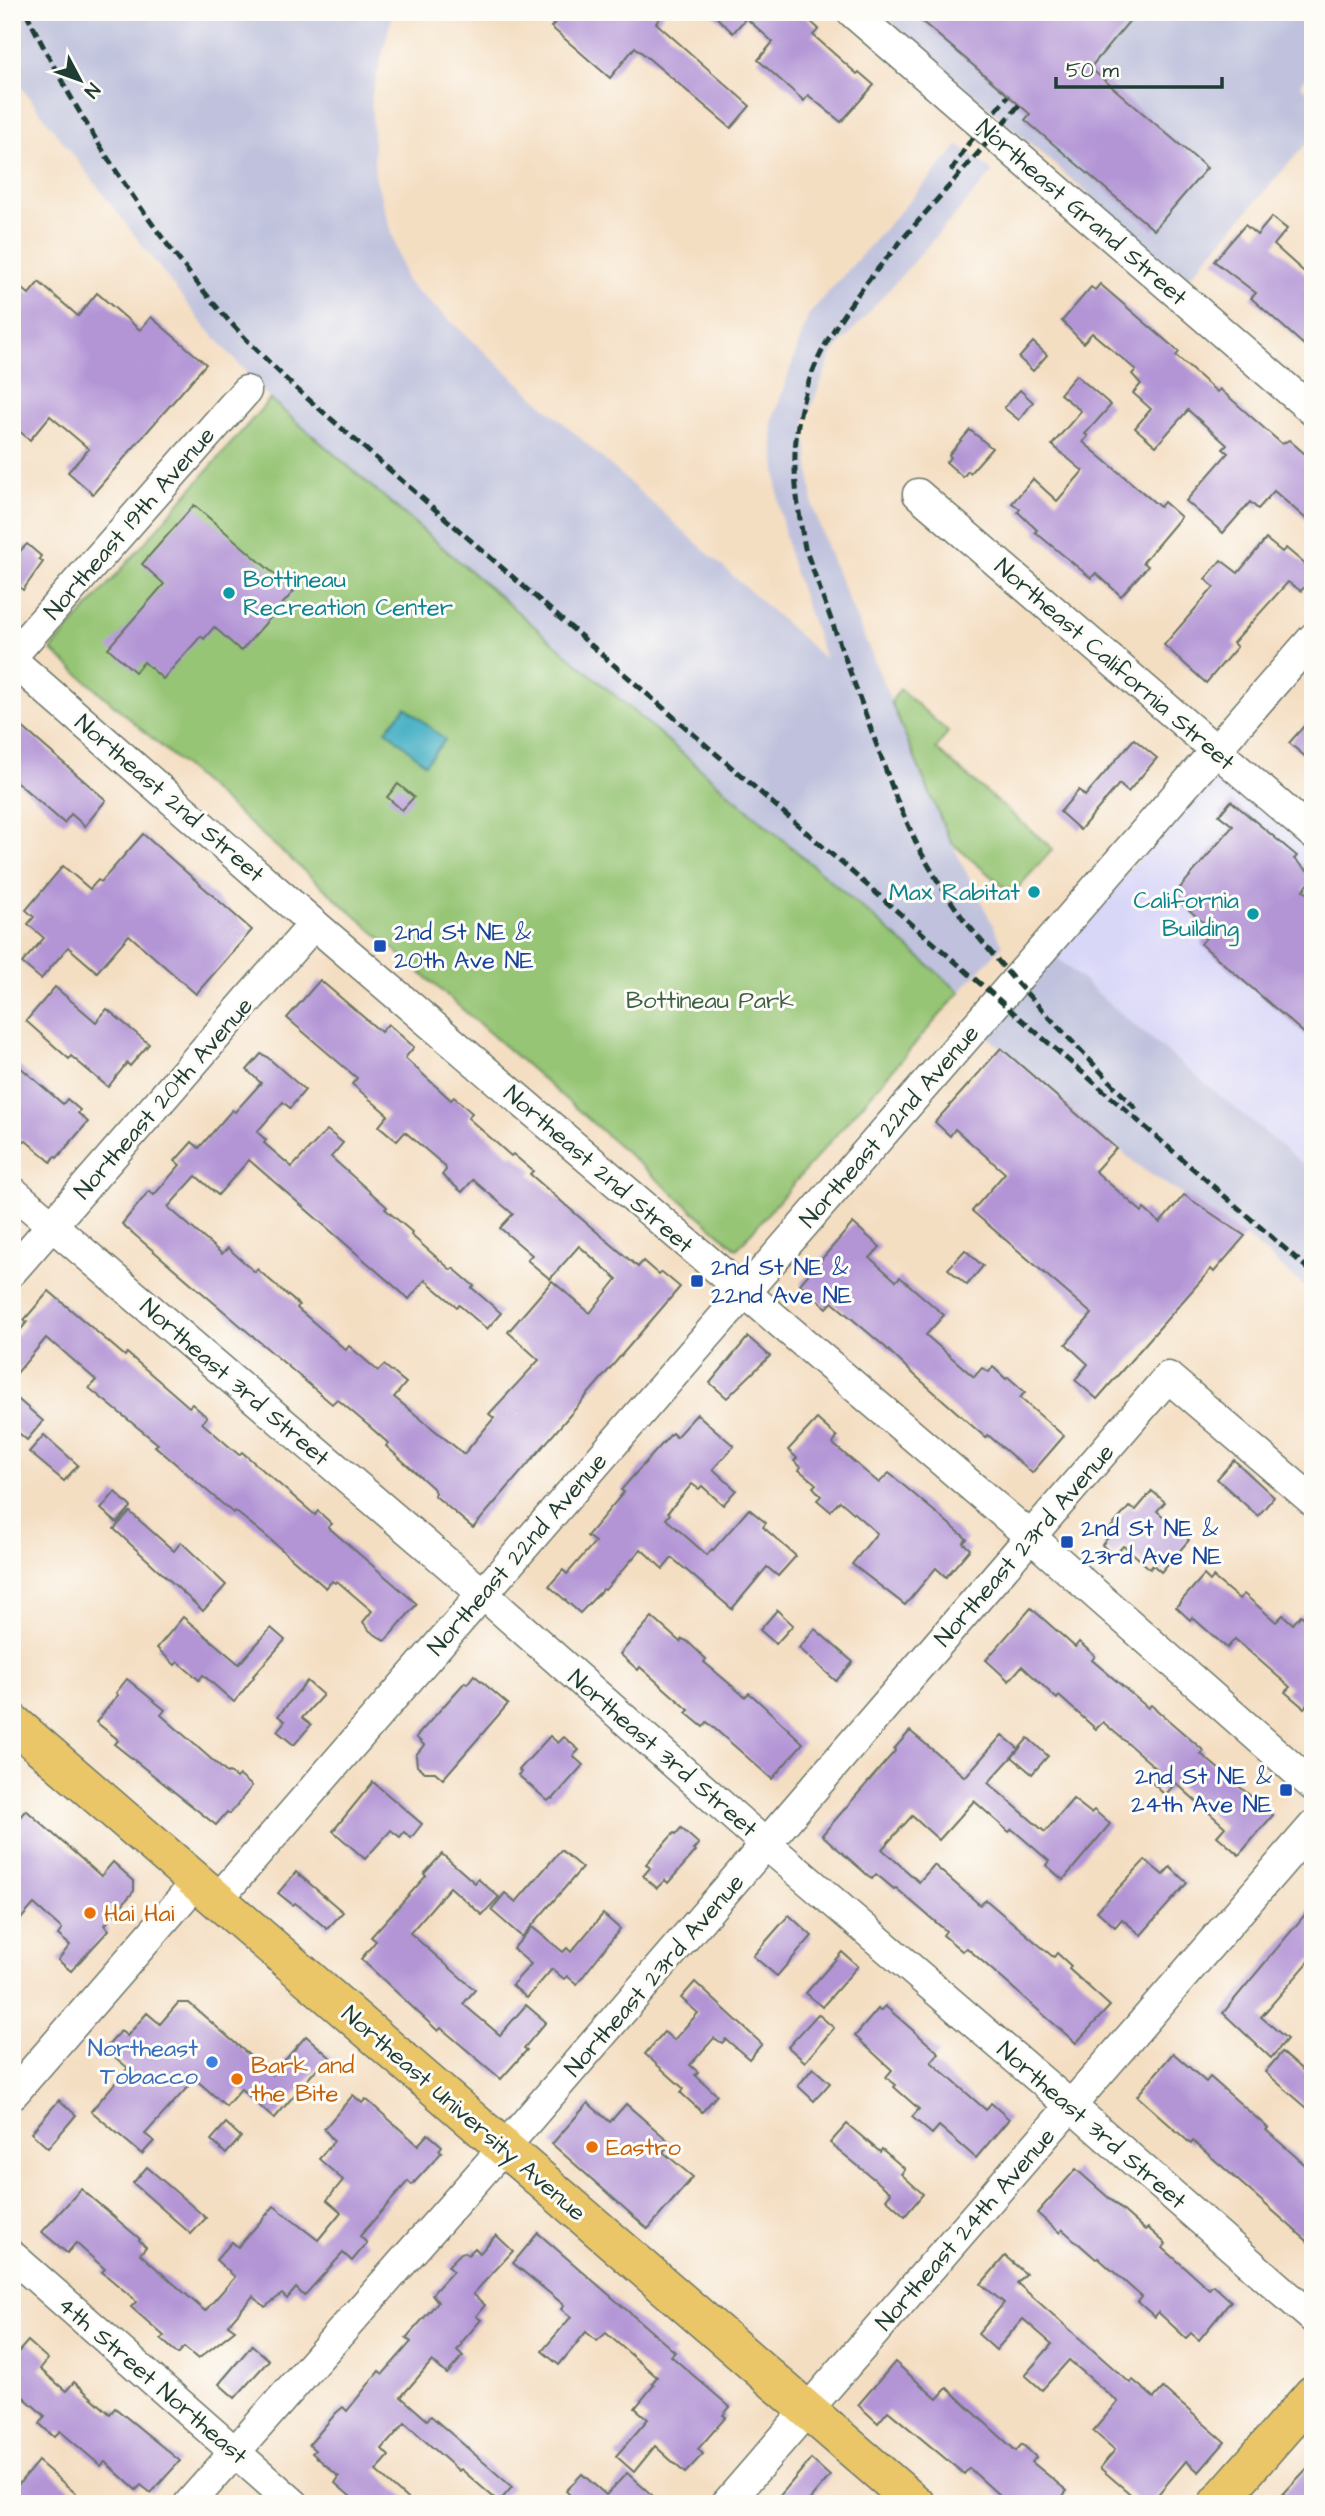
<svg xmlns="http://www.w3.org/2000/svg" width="1325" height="2516" font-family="'Architects Daughter',sans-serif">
	<rect width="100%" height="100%" fill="#fdfcf7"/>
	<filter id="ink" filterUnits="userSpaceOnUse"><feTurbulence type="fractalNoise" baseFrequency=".0143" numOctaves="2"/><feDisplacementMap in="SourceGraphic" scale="14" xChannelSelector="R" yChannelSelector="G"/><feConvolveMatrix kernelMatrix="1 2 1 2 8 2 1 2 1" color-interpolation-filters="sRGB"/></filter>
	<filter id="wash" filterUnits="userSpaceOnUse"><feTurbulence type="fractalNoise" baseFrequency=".00686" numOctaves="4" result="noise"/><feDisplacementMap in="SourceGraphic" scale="28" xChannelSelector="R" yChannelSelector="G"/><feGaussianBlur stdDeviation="1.57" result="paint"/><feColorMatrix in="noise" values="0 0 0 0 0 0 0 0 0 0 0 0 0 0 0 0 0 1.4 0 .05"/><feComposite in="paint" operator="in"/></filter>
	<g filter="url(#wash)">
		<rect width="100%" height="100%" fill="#f4dec2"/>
		<polygon fill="#d9d7f8" points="1217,774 1227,775 1234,781 1313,850 1313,1172 1139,1029 1055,956 1208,778"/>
		<g fill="#c0c2dd">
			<polygon points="12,12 393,12 371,98 375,176 406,281 825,659 790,559 779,507 772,422 809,314 959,145 993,172 832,354 805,423 813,506 830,556 948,836 1003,945 960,992 270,399 201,322 12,75"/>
			<polygon points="879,12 1313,12 1313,69 1300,84 1313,97 1313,136 1187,280"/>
			<polygon points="1055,956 1139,1029 1313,1172 1313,1294 1245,1236 1141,1168 987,1036"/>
		</g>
		<g fill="#96c574" stroke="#5a8154" stroke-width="2">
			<polygon points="270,399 960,992 737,1249 51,650"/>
			<polygon points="900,689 948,732 936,749 1053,849 1012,894 952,843 948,836 891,702"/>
		</g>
		<polygon fill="#46b0c5" stroke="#32767c" stroke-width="2" points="406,707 445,740 425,764 386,730"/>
		<g id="blocks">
			<g fill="#b395d6">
				<polygon points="564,12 665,12 656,23 750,106 731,128 635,47 610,78 551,27"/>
				<polygon points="711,12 800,12 819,29 813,35 857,74 859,72 874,85 841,122 808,95 804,101 758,60 773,42 746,18 733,33"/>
				<polygon points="911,12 1137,12 1090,68 1207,168 1154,230 1025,120 1030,114"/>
				<polygon points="1272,217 1287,229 1274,245 1313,280 1313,353 1251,298 1256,293 1214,261 1245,225 1257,235"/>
				<polygon points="12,280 29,294 39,282 78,316 97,293 140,330 151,317 206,364 93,494 68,472 89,449 50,416 30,440 12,425"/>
				<polygon points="1100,284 1179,352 1176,356 1217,392 1220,389 1282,444 1289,440 1313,461 1313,525 1274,491 1258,509 1250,502 1223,533 1186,501 1228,453 1223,449 1227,445 1188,410 1156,446 1135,428 1151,409 1133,393 1141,384 1132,374 1136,370 1092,333 1083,343 1062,321 1091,287 1095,290"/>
				<polygon points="1033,342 1047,355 1033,371 1019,358"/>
				<polygon points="1076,375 1111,405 1085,434 1088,436 1083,442 1160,507 1164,502 1181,517 1143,562 1148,566 1121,596 1096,573 1091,578 1035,532 1037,530 1018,512 1020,509 1012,503 1033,479 1057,501 1083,471 1052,445 1081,411 1060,394"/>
				<polygon points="1020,390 1033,402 1019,420 1004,408"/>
				<polygon points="970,430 992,448 970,473 968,471 963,477 946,462 951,457 949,455"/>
				<polygon points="194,505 294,591 241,651 214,627 204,639 201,636 163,679 144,662 135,672 108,648 164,584 142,564"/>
				<polygon points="1266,539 1282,552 1286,548 1313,571 1313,577 1301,591 1288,582 1233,643 1237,647 1206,683 1164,645 1214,587 1205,579 1221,560 1238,573"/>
				<polygon points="27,544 41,556 39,559 43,562 23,590 12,580 12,559"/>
				<polygon points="1313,716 1313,763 1289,743"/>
				<polygon points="12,718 106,800 85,826 71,814 64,823 12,778"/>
				<polygon points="1134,739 1157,758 1128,792 1119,784 1080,830 1060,812 1079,790 1085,796"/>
				<polygon points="398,784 414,797 402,810 387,797"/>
				<polygon points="1231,801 1297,856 1294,859 1313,875 1313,879 1303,890 1313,898 1313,1041 1201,944 1212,930 1173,896 1233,826 1219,815"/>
				<polygon points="143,834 252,930 196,994 129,935 97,972 68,947 41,979 22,963 44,938 28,924 34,917 26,910 63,866 90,889 98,880 101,882"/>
				<polygon points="320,980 381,1032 388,1024 414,1047 405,1058 451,1100 454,1097 472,1113 468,1118 511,1156 513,1154 533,1171 530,1174 577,1215 638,1267 643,1261 659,1275 662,1272 680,1287 473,1528 434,1495 435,1493 433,1488 386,1446 388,1443 369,1426 337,1399 332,1404 122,1224 149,1191 154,1195 180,1165 175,1161 192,1142 199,1148 232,1110 235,1112 261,1083 247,1070 261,1054 266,1056 305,1090 290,1108 283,1102 257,1132 266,1140 264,1143 292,1167 327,1130 343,1143 331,1157 387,1207 385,1209 412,1232 411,1235 451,1270 453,1268 474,1286 472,1288 501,1313 487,1329 459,1305 457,1307 425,1280 409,1299 249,1160 218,1195 196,1176 168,1207 222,1254 228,1248 255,1272 257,1269 299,1305 297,1308 346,1350 349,1346 378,1371 384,1365 406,1383 394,1397 464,1454 494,1418 489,1414 539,1360 508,1332 552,1281 590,1313 617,1279 579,1246 550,1279 527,1260 532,1255 500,1228 513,1214 473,1180 462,1192 442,1175 446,1170 445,1166 405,1132 397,1141 379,1126 388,1115 352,1084 357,1078 287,1018"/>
				<polygon points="55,987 96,1022 107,1009 149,1044 130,1066 127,1063 108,1087 71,1056 69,1059 26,1021"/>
				<polygon points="1001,1048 1116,1148 1095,1171 1142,1212 1144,1209 1160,1223 1184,1195 1245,1236 1214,1272 1211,1269 1097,1399 1075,1380 1088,1364 1066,1344 1092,1314 972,1211 1005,1173 955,1129 950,1136 935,1122"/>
				<polygon points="12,1060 63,1104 67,1099 80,1110 78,1113 88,1122 57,1158 55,1156 51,1162 25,1140 23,1142 12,1133"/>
				<polygon points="853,1223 880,1247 870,1258 896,1281 900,1277 944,1315 926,1335 974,1377 982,1368 989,1372 993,1367 1006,1379 1008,1377 1025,1392 1020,1398 1064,1436 1032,1473 988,1435 986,1438 909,1370 884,1346 832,1302 827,1308 800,1284"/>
				<polygon points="965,1250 983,1266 967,1285 948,1269"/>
				<polygon points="49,1291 125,1356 127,1353 189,1407 192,1404 207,1417 202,1423 239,1455 242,1452 315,1515 318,1511 332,1524 328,1527 417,1604 385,1641 370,1631 363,1622 372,1611 337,1581 335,1583 332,1581 326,1588 266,1536 235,1511 233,1513 155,1446 158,1444 89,1388 96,1380 55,1344 54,1345 46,1338 12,1379 12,1340 27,1322 24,1320"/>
				<polygon points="748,1337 770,1356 727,1398 710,1383"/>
				<polygon points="12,1394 43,1421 27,1440 12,1427"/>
				<polygon points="697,1414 734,1446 713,1469 736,1490 723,1505 702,1486 699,1489 692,1484 668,1512 670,1514 666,1519 707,1555 712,1549 713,1550 749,1509 766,1523 763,1527 796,1556 778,1576 767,1567 732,1609 672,1558 663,1569 641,1549 605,1590 603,1589 580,1613 549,1586 563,1570 567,1574 595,1542 587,1536 624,1492 621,1490 635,1474 672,1433 676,1437"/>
				<polygon points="817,1419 837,1437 833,1444 879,1483 889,1473 967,1539 963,1543 970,1549 946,1577 936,1568 905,1605 852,1564 877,1533 840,1501 830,1511 817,1500 821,1496 813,1487 816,1484 799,1470 801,1467 794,1461 797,1458 788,1450"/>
				<polygon points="44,1435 78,1465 64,1481 29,1452"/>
				<polygon points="1234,1460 1274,1497 1258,1516 1217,1479"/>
				<polygon points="1152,1491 1165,1502 1157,1511 1189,1540 1161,1572 1153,1565 1150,1569 1127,1548 1123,1546 1114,1556 1102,1545 1110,1535 1107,1532 1129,1507 1136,1510"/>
				<polygon points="115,1492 131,1507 117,1523 101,1509"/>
				<polygon points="130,1512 174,1551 181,1542 226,1585 203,1611 114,1529"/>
				<polygon points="1204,1575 1210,1581 1213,1577 1239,1599 1244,1594 1276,1622 1283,1615 1293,1624 1301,1615 1313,1626 1313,1698 1304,1708 1285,1692 1290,1687 1235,1639 1227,1648 1192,1617 1190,1620 1176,1607"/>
				<polygon points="1031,1608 1075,1647 1079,1642 1095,1656 1092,1660 1148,1708 1151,1705 1204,1751 1201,1754 1273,1815 1239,1855 1217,1836 1225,1827 1176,1783 1165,1795 1147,1778 1156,1768 1103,1722 1096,1729 1059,1696 1057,1699 1022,1666 1009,1681 986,1660"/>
				<polygon points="777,1610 793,1625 776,1644 760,1630"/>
				<polygon points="183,1617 239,1664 271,1628 285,1640 253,1676 254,1677 234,1702 203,1675 199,1680 178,1662 175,1665 157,1648"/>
				<polygon points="652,1617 680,1642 682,1639 687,1641 706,1659 704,1662 745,1697 749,1693 755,1698 803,1743 772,1779 707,1722 703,1727 686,1713 689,1710 640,1667 638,1670 620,1654"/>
				<polygon points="815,1629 853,1662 836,1681 799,1648"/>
				<polygon points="474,1675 508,1704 443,1779 435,1772 425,1772 417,1766 416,1755 424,1745 416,1737 465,1682 467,1684"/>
				<polygon points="127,1679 165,1710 161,1715 227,1773 229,1772 236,1778 239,1775 252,1786 230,1814 227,1812 216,1825 114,1744 118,1741 116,1738 96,1722 118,1695 116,1693"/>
				<polygon points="307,1681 323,1695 302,1718 311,1725 294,1745 277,1731 285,1721 278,1716"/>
				<polygon points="910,1731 965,1777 1002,1735 1019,1749 988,1783 1045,1832 1073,1799 1091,1813 1094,1810 1110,1824 1063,1880 1046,1865 1049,1861 1012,1829 1009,1832 974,1801 939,1840 912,1816 882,1849 919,1882 934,1865 980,1905 986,1900 1052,1956 1054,1957 1057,1953 1071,1966 1069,1969 1110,2006 1076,2043 967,1948 962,1951 943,1935 946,1931 896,1888 894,1889 876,1874 872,1879 822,1835 895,1751 894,1749"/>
				<polygon points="550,1736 558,1743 564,1737 579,1750 573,1756 583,1765 553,1799 551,1798 548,1801 518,1775 521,1772 519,1770"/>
				<polygon points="1028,1738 1048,1756 1032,1774 1012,1757"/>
				<polygon points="373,1782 422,1824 411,1838 404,1832 400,1837 391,1830 365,1859 333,1831"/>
				<polygon points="26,1810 101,1876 113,1862 134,1881 134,1891 105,1925 109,1930 71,1971 58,1960 70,1945 58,1935 62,1929 34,1904 12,1929 12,1826"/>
				<polygon points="681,1828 699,1844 694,1850 696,1851 668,1883 665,1880 657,1888 643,1876 650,1868 646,1864 674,1833 676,1834"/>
				<polygon points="561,1850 582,1868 522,1937 491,1910 505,1893 516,1902"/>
				<polygon points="442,1854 475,1883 478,1879 499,1897 482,1915 450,1887 410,1933 475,1990 463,2004 500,2035 526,2005 546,2022 524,2048 527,2050 501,2079 441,2028 438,2031 361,1959 376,1941 371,1937 426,1876 424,1874"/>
				<polygon points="1145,1860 1163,1875 1170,1867 1187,1883 1141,1935 1122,1919 1115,1927 1097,1911"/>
				<polygon points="296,1872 343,1912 327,1929 306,1911 295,1903 293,1905 278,1893"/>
				<polygon points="1313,1905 1313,1957 1261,2017 1287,2039 1271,2058 1223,2013"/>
				<polygon points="603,1914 620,1929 577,1984 567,1976 564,1979 552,1969 527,1998 512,1985 531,1964 513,1949 532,1927 563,1952 567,1948 571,1952"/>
				<polygon points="789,1915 812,1936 777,1976 753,1956"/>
				<polygon points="842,1952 858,1966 822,2007 806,1993"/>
				<polygon points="695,1982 762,2044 749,2059 726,2039 722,2043 714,2038 690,2065 698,2072 695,2075 717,2095 702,2112 681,2093 684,2089 645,2054 664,2032 674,2040 698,2013 681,1998"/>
				<polygon points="178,2003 189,2003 272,2075 306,2036 332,2059 325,2059 274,2119 241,2089 226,2106 195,2079 145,2134 154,2141 142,2154 91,2111 128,2068 105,2049 121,2031 127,2036 147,2013 160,2024"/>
				<polygon points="885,2006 939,2053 931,2062 986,2110 991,2103 1009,2119 976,2158 939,2126 932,2134 912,2117 919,2109 894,2087 896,2085 886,2077 892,2070 855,2036 878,2009 880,2011"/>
				<polygon points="818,2014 834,2028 805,2062 788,2047"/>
				<polygon points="1282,2052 1313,2079 1313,2113 1265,2072"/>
				<polygon points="1173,2053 1206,2082 1210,2077 1268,2128 1266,2130 1313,2172 1313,2246 1193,2141 1191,2144 1137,2096"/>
				<polygon points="813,2068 830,2083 814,2101 798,2086"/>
				<polygon points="353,2095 362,2103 366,2099 418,2145 428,2134 442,2146 439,2150 442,2152 412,2185 408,2181 360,2236 367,2243 352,2261 343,2253 304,2296 296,2288 287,2299 282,2294 265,2307 253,2296 228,2325 235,2330 198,2359 184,2347 178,2354 161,2339 164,2336 131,2307 136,2302 133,2298 102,2272 105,2269 76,2243 67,2253 42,2232 81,2189 140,2239 139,2240 146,2247 140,2254 205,2311 235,2277 216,2260 232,2242 238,2247 274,2206 318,2240 341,2212 327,2200 343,2180 319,2159 334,2141 324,2129"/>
				<polygon points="59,2100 76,2115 48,2148 31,2133"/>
				<polygon points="588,2103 610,2122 626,2104 671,2143 663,2152 693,2177 648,2229 552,2144"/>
				<polygon points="226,2123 241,2137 226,2154 211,2140"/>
				<polygon points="847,2124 880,2152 882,2149 905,2169 901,2174 923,2194 905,2216 886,2199 891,2193 830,2143"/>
				<polygon points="147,2167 206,2218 191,2234 133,2183"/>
				<polygon points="1076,2169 1145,2230 1148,2228 1166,2244 1163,2248 1209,2289 1213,2285 1231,2301 1199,2340 1191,2333 1186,2338 1158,2312 1155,2317 1138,2302 1142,2297 1098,2258 1096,2259 1062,2229 1060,2233 1037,2213"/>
				<polygon points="538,2233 675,2352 671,2356 730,2407 723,2415 726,2417 698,2449 703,2454 685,2473 655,2446 634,2472 616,2456 648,2419 635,2408 654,2385 652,2383 657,2377 606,2333 597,2341 586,2332 559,2365 542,2351 571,2317 561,2309 564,2305 513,2263"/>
				<polygon points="496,2235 513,2251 473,2294 485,2305 476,2316 481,2320 461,2343 462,2345 457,2350 463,2356 447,2374 432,2361 401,2397 427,2420 431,2416 512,2487 499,2502 461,2469 459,2471 405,2423 382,2449 389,2456 376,2471 413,2504 359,2504 335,2483 339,2477 312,2453 315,2450 309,2445 336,2413 343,2407 347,2411 379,2371 383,2374 411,2342 406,2338 438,2302 432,2294 453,2271 448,2266 461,2253 464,2252 468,2255 475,2248 480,2253"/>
				<polygon points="1005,2256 1026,2274 1017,2283 1130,2383 1133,2380 1154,2398 1163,2388 1225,2442 1199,2472 1186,2461 1150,2504 1142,2504 1100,2468 1115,2450 1093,2431 1118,2402 1069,2360 1042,2390 1025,2375 1052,2344 1023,2319 996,2350 978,2334 1004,2303 981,2284"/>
				<polygon points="28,2341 48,2359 40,2369 66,2391 74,2382 110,2414 115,2408 180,2461 151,2493 141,2485 136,2490 105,2462 101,2466 60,2431 54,2437 40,2424 45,2416 12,2387 12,2359"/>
				<polygon points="252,2345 269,2360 235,2398 219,2384"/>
				<polygon points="895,2362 937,2399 947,2388 1016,2451 1022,2444 1036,2457 1032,2462 1067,2491 1056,2504 1009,2504 969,2468 964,2474 888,2411 878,2423 858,2405"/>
				<polygon points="811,2459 830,2476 806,2504 773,2504"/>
				<polygon points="38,2461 88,2504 49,2504 39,2495 31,2504 12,2504 12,2492"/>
				<polygon points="1313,2462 1313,2504 1274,2504 1299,2477"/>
				<polygon points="627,2473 662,2504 579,2504 566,2491 582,2474 606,2495"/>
			</g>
		</g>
	</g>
	<g filter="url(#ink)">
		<use href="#blocks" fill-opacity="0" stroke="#6a7566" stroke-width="2"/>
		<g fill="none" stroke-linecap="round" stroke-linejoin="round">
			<g stroke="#6a7566" stroke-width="33">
				<g id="minor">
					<polyline points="852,12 1313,411"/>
					<polyline points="918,494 1313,834"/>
					<polyline points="12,656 246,391"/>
					<polyline points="12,660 314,924 1031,1537 1313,1786"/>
					<polyline points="12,1191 482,1593 746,1827 1071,2106 1313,2318"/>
					<polyline points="12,1271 314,924"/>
					<polyline points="217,1900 1313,638"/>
					<polyline points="12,2095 196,1883"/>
					<polyline points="12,2256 294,2504"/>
					<polyline points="189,2504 522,2127 1168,1377 1313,1501"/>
					<polyline points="726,2504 1313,1826"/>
				</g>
			</g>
			<g stroke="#6a7566" stroke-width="40">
				<g id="major">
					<polyline points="12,1722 916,2504"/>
					<polyline points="1217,2504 1313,2394"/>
				</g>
			</g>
			<use href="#minor" stroke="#fff" stroke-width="30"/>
			<use href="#major" stroke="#eac669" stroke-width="37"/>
			<g stroke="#1f3d34" stroke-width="5" stroke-dasharray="10 5" stroke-linecap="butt">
				<path d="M26 12C78 119 144 221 221 312 243 337 268 361 292 385L1313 1273"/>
				<path d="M1019 105C983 149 944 191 907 234 850 301 800 360 795 452 794 484 799 516 805 548L896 798 919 849 940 885 964 920 1014 980 1136 1109"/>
				<polyline points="951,171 968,144 1008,96"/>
			</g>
		</g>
	</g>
	<g fill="#0f9aa8" stroke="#fdfcf7" stroke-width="2.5">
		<circle cx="229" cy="593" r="7"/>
		<circle cx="1034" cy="892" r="7"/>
		<circle cx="1253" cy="914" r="7"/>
	</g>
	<g fill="#1a4fb4" stroke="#fdfcf7" stroke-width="2.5">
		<rect x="373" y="939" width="14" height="14" rx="3.5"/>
		<rect x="690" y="1274" width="14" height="14" rx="3.5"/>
		<rect x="1060" y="1535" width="14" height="14" rx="3.5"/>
		<rect x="1279" y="1783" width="14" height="14" rx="3.5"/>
	</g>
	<g fill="#e8710a" stroke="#fdfcf7" stroke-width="2.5">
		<circle cx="90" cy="1913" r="7"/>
		<circle cx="237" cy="2079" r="7"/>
		<circle cx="592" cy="2147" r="7"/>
	</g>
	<circle fill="#3f7fe0" stroke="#fdfcf7" stroke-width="2.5" cx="212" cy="2062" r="7"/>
	<g text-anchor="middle" stroke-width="6" stroke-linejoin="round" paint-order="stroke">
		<g font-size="24" fill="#1f3d34" stroke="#fdfcf7">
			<text transform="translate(1082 212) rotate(41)" y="8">Northeast Grand Street</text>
			<text transform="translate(129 523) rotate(-49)" y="8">Northeast 19th Avenue</text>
			<text transform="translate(1115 664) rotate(41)" y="8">Northeast California Street</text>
			<text transform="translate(170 798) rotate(41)" y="8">Northeast 2nd Street</text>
			<text transform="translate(163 1098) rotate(-49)" y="8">Northeast 20th Avenue</text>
			<text transform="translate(889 1126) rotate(-49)" y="8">Northeast 22nd Avenue</text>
			<text transform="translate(599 1169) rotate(41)" y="8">Northeast 2nd Street</text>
			<text transform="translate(235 1382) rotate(41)" y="8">Northeast 3rd Street</text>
			<text transform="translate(1024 1545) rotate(-49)" y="8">Northeast 23rd Avenue</text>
			<text transform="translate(517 1554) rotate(-49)" y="8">Northeast 22nd Avenue</text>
			<text transform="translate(663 1753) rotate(41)" y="8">Northeast 3rd Street</text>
			<text transform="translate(654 1975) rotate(-49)" y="8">Northeast 23rd Avenue</text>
			<text transform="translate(464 2113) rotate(41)" y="8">Northeast University Avenue</text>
			<text transform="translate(1092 2125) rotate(41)" y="8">Northeast 3rd Street</text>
			<text transform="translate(965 2229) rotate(-49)" y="8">Northeast 24th Avenue</text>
			<text transform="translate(153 2380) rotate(41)" y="8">4th Street Northeast</text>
		</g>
		<g font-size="24" fill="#0d838f" stroke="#fdfcf7" text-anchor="end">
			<text x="243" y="587" text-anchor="start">Bottineau<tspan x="243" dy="28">Recreation Center</tspan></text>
			<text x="1020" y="900">Max Rabitat</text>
			<text x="1239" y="908">California<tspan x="1239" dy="28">Building</tspan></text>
		</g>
		<g font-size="24" fill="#164399" stroke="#fdfcf7" text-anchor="start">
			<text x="394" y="940">2nd St NE &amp;<tspan x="394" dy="28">20th Ave NE</tspan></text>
			<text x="711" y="1275">2nd St NE &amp;<tspan x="711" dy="28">22nd Ave NE</tspan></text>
			<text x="1081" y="1536">2nd St NE &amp;<tspan x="1081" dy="28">23rd Ave NE</tspan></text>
			<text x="1272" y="1784" text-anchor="end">2nd St NE &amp;<tspan x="1272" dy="28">24th Ave NE</tspan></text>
		</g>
		<g font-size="24" fill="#3d5f44" stroke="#fdfcf7">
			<text x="710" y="1008">Bottineau Park</text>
		</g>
		<g font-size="24" fill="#c56008" stroke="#fdfcf7" text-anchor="start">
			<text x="104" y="1921">Hai Hai</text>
			<text x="251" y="2073">Bark and<tspan x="251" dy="28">the Bite</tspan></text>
			<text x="606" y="2155">Eastro</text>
		</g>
		<g font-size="24" fill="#366cbe" stroke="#fdfcf7" text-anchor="end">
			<text x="198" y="2056">Northeast<tspan x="198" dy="28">Tobacco</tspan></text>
		</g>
	</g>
	<rect width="1325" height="2516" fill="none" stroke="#fdfcf7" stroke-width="42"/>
	<g transform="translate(80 80) rotate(131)" stroke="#fdfcf7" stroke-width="5" paint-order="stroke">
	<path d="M0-5L12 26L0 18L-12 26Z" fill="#1f3d34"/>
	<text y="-10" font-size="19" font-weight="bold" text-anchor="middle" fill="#1f3d34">N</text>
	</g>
	<path d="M1056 77v10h166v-10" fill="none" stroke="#1f3d34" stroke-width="3.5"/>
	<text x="1066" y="77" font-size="21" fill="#1f3d34" stroke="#fdfcf7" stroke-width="5" paint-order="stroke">50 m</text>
</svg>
